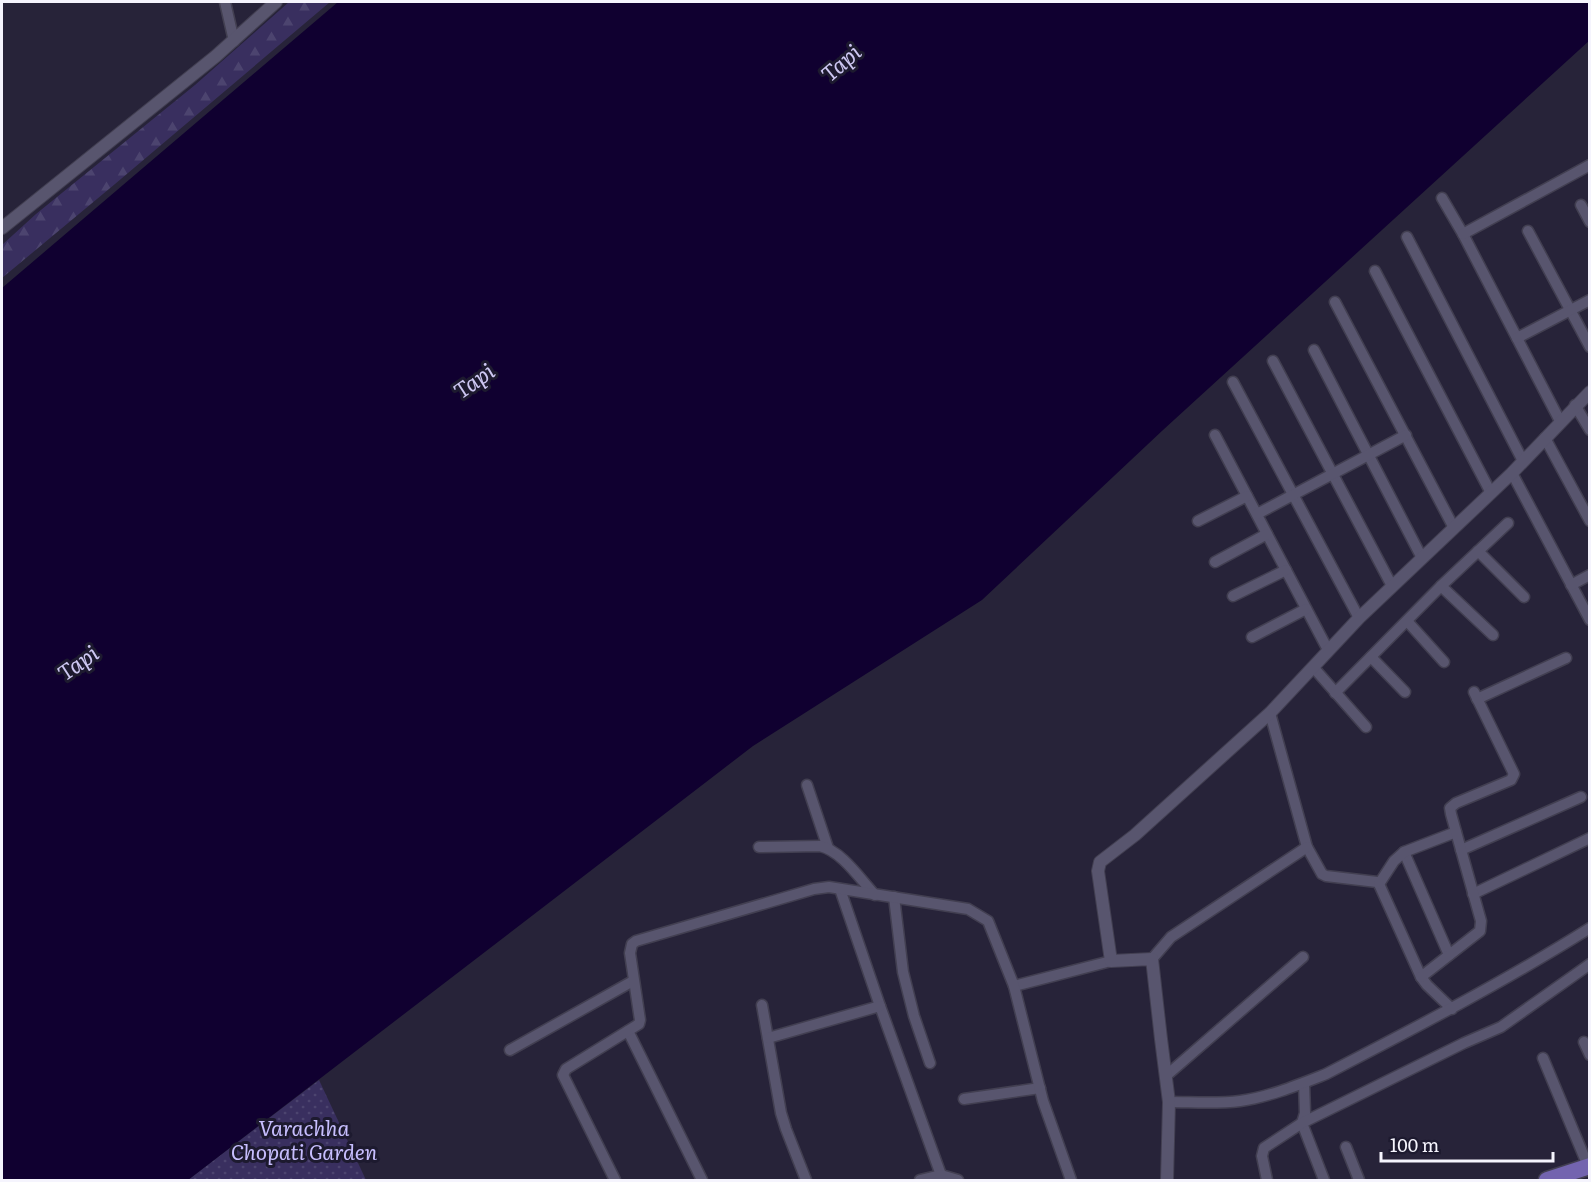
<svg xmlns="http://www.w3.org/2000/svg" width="1591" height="1182" font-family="Literata,serif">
	<defs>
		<pattern id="forest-firs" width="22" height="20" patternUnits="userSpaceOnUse" patternTransform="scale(1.5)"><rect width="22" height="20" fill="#392f5f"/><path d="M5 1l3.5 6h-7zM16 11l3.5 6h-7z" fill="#4c446f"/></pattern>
		<pattern id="park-dots" width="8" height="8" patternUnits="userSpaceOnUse" patternTransform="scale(1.5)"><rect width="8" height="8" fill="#392f5f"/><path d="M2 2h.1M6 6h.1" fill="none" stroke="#4c446f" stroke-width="1.8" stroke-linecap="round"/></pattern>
	</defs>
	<rect width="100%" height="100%" fill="#272339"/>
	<polygon fill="url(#forest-firs)" points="289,2 330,2 115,184 2,278 2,245 36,214 195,85"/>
	<polygon fill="url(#park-dots)" points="319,1080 366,1180 188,1180"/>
	<polygon fill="#100030" points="338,2 1589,2 1590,40 1163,430 982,600 753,746 188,1180 2,1180 2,288"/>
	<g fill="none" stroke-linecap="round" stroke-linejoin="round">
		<g stroke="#423f51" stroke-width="13">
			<g id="minor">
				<polyline points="225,2 234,41"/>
				<polyline points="1442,198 1463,234 1560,421"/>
				<polyline points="1581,205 1590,222"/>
				<polyline points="1528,231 1590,347"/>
				<polyline points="1463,234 1590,165"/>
				<polyline points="1407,237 1523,461"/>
				<polyline points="1375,271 1491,493"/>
				<polyline points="1335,302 1454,528"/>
				<polyline points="1517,338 1590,300"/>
				<polyline points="1314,350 1422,558"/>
				<polyline points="1273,361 1392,586"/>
				<polyline points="1233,382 1359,618"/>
				<polyline points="1575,405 1590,430"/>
				<polyline points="1215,435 1328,650"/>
				<polyline points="1545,438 1590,521"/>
				<polyline points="1512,473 1590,620"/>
				<polyline points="1257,514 1406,435"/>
				<polyline points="1198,521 1247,496"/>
				<polyline points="1478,551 1524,597"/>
				<polyline points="1215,562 1267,534"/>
				<polyline points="1571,585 1590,575"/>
				<polyline points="1441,586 1493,635"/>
				<polyline points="1233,596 1286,570"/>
				<polyline points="1407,621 1444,662"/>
				<polyline points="1252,637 1306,609"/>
				<polyline points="1371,657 1405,692"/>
				<polyline points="1313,667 1366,727"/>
				<polyline points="1335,693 1441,586 1508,523"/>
				<polyline points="1477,699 1566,658"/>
				<polyline points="1270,713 1307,847 1322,874 1326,876 1377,882 1379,884 1421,977 1427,985 1452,1009"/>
				<polyline points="807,785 828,848"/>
				<path d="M759 847 820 846C842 851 860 879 875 895"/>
				<polyline points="1461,850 1581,797"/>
				<polyline points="1404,852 1449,955"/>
				<polyline points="1379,884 1394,861 1404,852 1456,832"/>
				<polyline points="840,889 880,1006 941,1175"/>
				<polyline points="1473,894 1590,838"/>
				<polyline points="894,897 903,972 914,1016 930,1063"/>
				<polyline points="1152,959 1171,937 1307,847"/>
				<polyline points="1421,977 1480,931 1481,921 1451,814 1450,808 1456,803 1511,780 1514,774 1474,692"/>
				<polyline points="1014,986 1111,961"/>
				<polyline points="762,1005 781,1113 786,1129 806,1180"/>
				<polyline points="628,1031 702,1180"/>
				<polyline points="768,1038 880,1006"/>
				<polyline points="1584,1042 1590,1055"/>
				<polyline points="510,1050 633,981"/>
				<polyline points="1543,1058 1588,1166"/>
				<polyline points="1167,1075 1303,957"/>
				<polyline points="1304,1083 1305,1113 1302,1123 1324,1180"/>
				<polyline points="964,1099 1040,1088"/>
				<path d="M1169 1102C1192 1102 1217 1104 1240 1101 1269 1097 1298 1085 1326 1074 1415 1028 1504 982 1590 928"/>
				<polyline points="1346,1147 1359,1180"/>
				<polyline points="615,1180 563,1075 566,1069 639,1024 640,1020 630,953 632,944 636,941 814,889 829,887 968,909 988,921 1014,986 1043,1101 1071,1180"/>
				<polyline points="920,1180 941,1175 958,1180"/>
				<polyline points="1267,1180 1262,1156 1264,1148 1302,1123 1464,1043 1501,1027 1590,964"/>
			</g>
		</g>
		<g stroke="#423f51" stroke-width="14">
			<g id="tertiary">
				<polyline points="2,228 216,56 276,2"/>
				<polyline points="1167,1180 1169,1102 1161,1039 1152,959 1111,961 1098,871 1100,862 1135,835 1270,713 1359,618 1512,473 1590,392"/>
			</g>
		</g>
		<g stroke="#423f51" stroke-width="19">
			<polyline id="primary" points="1547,1180 1590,1166"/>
		</g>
		<use href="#minor" stroke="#58556e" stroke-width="10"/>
		<use href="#tertiary" stroke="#58556e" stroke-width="12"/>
		<use href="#primary" stroke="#7364af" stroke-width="16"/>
	</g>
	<g text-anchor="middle" stroke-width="6" stroke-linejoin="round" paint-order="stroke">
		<g font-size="21" font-style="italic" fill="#c7befe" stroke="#1d1a2f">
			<text x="304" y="1136">Varachha<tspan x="304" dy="24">Chopati Garden</tspan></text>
		</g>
		<g font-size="22" font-style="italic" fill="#cdc7f2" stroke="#1d1a2f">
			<text transform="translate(841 63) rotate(-41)" y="8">Tapi</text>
			<text transform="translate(474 381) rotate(-35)" y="8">Tapi</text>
			<text transform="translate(78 663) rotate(-35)" y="8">Tapi</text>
		</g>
	</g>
	<rect width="1591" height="1182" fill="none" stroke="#f5f4fd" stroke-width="6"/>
	<path d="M1381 1152v9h172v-9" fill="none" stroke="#f5f4fd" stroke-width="3"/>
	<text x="1390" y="1152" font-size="18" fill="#f5f4fd" stroke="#1d1a2f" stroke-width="4.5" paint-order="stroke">100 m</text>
</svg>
